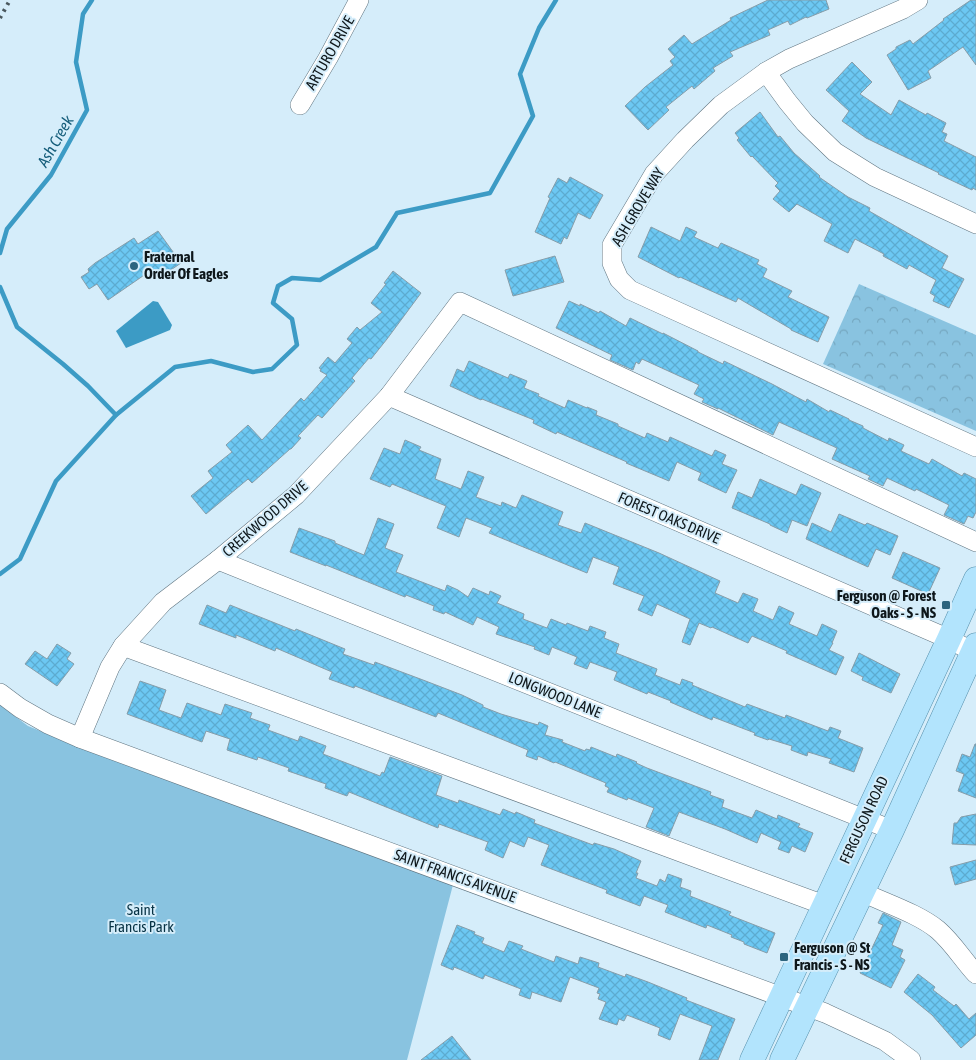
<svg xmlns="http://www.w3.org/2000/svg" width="976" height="1060" font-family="'Asap Condensed',sans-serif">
	<defs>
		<pattern id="forest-crowns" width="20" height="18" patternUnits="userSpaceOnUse" patternTransform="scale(1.25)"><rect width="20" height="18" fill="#89c3e0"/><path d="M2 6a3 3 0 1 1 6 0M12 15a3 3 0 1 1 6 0" fill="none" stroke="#75a7c0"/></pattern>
		<pattern id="building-cross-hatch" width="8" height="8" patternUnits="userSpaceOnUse" patternTransform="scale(1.25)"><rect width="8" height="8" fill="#6cc8f3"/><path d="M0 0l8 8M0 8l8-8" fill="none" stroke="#5cabd0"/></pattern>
	</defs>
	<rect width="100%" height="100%" fill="#d5edfa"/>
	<polygon fill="url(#forest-crowns)" points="859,284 976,335 976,431 823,364"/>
	<polygon fill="#89c3e0" points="0,705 28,726 70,743 454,881 407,1060 0,1060"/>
	<polygon fill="#3c9bc5" points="153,301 158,302 172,325 170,330 126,348 116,331"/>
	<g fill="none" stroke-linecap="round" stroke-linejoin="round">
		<g stroke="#3c9bc5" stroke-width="4.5">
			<polyline points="0,253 7,229 51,175 87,110 76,62 83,14 92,0"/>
			<polyline points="0,287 17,327 63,364 88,386 116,415"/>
			<polyline points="0,574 20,559 56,481 116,415 175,367 211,361 253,372 272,369 297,345 292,319 273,303 278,286 292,278 320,280 376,247 397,213 490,193 533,116 520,74 539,28 556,0"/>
		</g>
	</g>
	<g fill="url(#building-cross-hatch)" stroke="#869da9">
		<polygon points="768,0 826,0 829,9 807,18 806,17 790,25 788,21 768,30 770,35 730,52 733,56 713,68 715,71 694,89 692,86 666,107 669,110 648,130 625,106 645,87 673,65 670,61 675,57 668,49 684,35 692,44 731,20 730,18"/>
		<polygon points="971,0 976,0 976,65 963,47 928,71 931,78 908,90 887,55 896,49 896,47 910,40 913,44 944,20 943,19"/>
		<polygon points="852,62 872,82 860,94 891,115 899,100 926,115 927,113 946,123 942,132 947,134 944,141 976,157 976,190 973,188 972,190 938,174 939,173 901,155 866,138 842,121 849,111 826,90"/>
		<polygon points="760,112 778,137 780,136 794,153 820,176 819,177 848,197 870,208 869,211 948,256 942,268 964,279 949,308 933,301 935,296 930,293 936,280 909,265 907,269 883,256 884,254 855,239 848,253 824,241 832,224 797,204 789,212 773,199 780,191 775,186 778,183 752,156 751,157 737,140 739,138 735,133"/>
		<polygon points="570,177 603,195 590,219 578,213 567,239 564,237 561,244 535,232 550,198 548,197 558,178 567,183"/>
		<polygon points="651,227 680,241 686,227 697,232 694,237 718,248 721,243 759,260 757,264 767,269 763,277 792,291 788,297 829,317 818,342 791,330 791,329 738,298 736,302 680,277 679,278 638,257"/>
		<polygon points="158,231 181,263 159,278 153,269 108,300 97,284 89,289 81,277 89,272 88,269 95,263 134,238 138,244"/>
		<polygon points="555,256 564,282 513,296 505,270"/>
		<polygon points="393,271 421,293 387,339 371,359 369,358 352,378 355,381 322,418 318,415 298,436 301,438 291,449 290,449 252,483 248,479 206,514 191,496 213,478 208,471 232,452 226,445 248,425 262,440 301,398 304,401 327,375 320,371 321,369 319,368 328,357 335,363 352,343 347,339 357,327 360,330 382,312 371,303 386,284 384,283"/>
		<polygon points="569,301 580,306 580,304 599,313 600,311 626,326 630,318 663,334 663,333 698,351 698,352 723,364 724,361 772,384 806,402 807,399 829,412 830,410 849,419 849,420 863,426 863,428 888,441 889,438 904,445 901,451 929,464 932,459 962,476 964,473 976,479 976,512 973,518 968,516 964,524 944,515 949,505 916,489 915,491 887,478 883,486 868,479 870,476 832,459 837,448 779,422 773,435 718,408 718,409 702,402 704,399 694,394 699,385 642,359 639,364 636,362 633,370 610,360 612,355 556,328"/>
		<polygon points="469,361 508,378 510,374 527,381 524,388 539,394 538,396 565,408 568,400 587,408 587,407 597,411 596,415 618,424 618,426 645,438 647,433 668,442 670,437 712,456 715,450 726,455 722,464 737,470 726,493 698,480 701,473 677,462 669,481 626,463 627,462 557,432 556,434 533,423 534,420 482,399 481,400 450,386 457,369 464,372"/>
		<polygon points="405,440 421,447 419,450 441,459 435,479 461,489 468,471 484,477 476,497 501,506 502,502 516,508 522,495 563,512 558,525 581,533 585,523 659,553 720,581 715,593 738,603 743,593 758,599 753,611 773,620 779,606 794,613 789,624 817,636 822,624 837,631 832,643 833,643 829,650 844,657 836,675 786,653 787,651 752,636 748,643 712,627 711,628 699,623 690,645 682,642 690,619 657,604 652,616 638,610 644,596 613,584 619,567 593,557 587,573 489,533 492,528 466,518 459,537 437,528 446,506 392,484 390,487 370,479 384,448 400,454"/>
		<polygon points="760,479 796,495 801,484 821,493 807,526 792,520 787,533 770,525 770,524 732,508 738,492 752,498"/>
		<polygon points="839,514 865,525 867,523 898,536 890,555 876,549 868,567 806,539 812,523 831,532"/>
		<polygon points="378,518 394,524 385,548 403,555 396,572 445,591 447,585 458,590 468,597 473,588 489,595 490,591 501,596 497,603 524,614 523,619 547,628 551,619 566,625 567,623 588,631 590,626 606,632 604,638 619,644 616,653 657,669 655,675 680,685 682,679 693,683 692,685 745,707 747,704 785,718 786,715 828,731 830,727 841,731 838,738 863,748 854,772 829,763 831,759 808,752 807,756 791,750 792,746 769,739 768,740 754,735 755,733 713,717 712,720 670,702 671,701 648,692 647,694 614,680 617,672 590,662 587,669 574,664 577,657 552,647 549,655 534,649 535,647 496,634 499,627 477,617 473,625 445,612 444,614 433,610 434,606 406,595 405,597 326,565 326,566 290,552 299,528 335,541 335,543 364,555"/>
		<polygon points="903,552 940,568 928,594 892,578"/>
		<polygon points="207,605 226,613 230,605 295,631 296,629 345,649 343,654 374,665 375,662 423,680 462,695 483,705 483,707 501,714 538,725 539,722 548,726 545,735 563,740 562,742 585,751 586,749 590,750 591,747 616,757 617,754 637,762 636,763 647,768 711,792 710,795 724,800 722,807 752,818 756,810 777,819 778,815 800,824 798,827 813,833 805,852 792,846 789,853 778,849 781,842 761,833 757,843 725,829 679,812 669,836 646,827 654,808 628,798 627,800 607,792 609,788 605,786 606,783 555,762 554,763 538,756 537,760 526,756 528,750 438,713 436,717 355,686 354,688 329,679 332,672 276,648 275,651 236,635 236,638 199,624"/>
		<polygon points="57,644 71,653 67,659 74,664 57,686 25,664 35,651 47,659"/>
		<polygon points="859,653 900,674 891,693 862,680 863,677 851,671"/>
		<polygon points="140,681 166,690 159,710 181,718 187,703 221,715 225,704 252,713 250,718 270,725 268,730 298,741 300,736 326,746 323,754 380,776 382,772 384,773 390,757 442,776 436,795 458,803 459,800 500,815 503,809 515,814 516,812 535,820 534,823 593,845 594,843 614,849 641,861 636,873 638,873 636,878 657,886 660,879 665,882 668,874 682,879 680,887 691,891 690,896 731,912 729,915 775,933 767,953 744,944 744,942 731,937 732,935 707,925 706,928 665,912 668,905 644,896 640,906 606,893 607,890 541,865 549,845 528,837 524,847 510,841 503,858 485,850 488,842 439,824 438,828 349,792 347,796 325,788 326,784 288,771 289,768 258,757 257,760 227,750 230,739 206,731 202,742 127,714"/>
		<polygon points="975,744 976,744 976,798 958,791 964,774 956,771 962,754 970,757"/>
		<polygon points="976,814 976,845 952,844 954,823 957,823 961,817"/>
		<polygon points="976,860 976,879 955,885 950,867"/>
		<polygon points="883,913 901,922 892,945 903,950 900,957 905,960 891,988 860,973 883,925 878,923"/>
		<polygon points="457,925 475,932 474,934 484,938 482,943 504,952 509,941 523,946 521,949 554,962 556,956 578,964 580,957 599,963 598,967 625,977 626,974 648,982 687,998 686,1000 735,1019 718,1060 699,1060 712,1026 680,1014 670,1040 658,1035 660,1028 627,1015 624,1021 619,1019 617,1025 599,1019 606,1002 598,999 600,994 597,993 599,988 570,977 561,1002 532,992 530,999 519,995 521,989 485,975 483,979 454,967 453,970 441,965"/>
		<polygon points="918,974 935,987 933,990 954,1006 956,1004 969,1019 976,1013 976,1035 961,1048 932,1015 904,992"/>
		<polygon points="452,1036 471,1060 421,1060"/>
	</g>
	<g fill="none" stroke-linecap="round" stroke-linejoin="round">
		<g stroke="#607581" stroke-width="20">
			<g id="minor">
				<polyline points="918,0 903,9 789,59 766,72 721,105 685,140 654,174 612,245 612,263 619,279 630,290 976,447"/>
				<polyline points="766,72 787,101 805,123 835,152 875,177 976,224"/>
				<polyline points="300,105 328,58 359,0"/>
				<polyline points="389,396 949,639 973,652"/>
				<polyline points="218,560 892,830"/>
				<polyline points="123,646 824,905"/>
				<polyline points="0,693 20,708 48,724 80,738 825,1013 885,1041 911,1060"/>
				<polyline points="80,738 110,667 123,646 163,602 218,560 296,495 389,396 460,302 976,542"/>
				<path d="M862 892C885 903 919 914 938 930 953 943 963 960 976 974"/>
			</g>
		</g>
		<g stroke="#5791ad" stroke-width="25">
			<g id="major">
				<polyline points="752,1060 949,639 976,579"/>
				<polyline points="782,1060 892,830 976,645"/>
			</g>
		</g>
		<use href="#minor" stroke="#fff" stroke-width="19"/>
		<use href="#major" stroke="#b2e4fd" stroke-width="24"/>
		<polyline stroke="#49575d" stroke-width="4" stroke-dasharray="2.5 5" stroke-linecap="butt" points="0,18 10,0"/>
	</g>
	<g fill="#2d657f" stroke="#d5edfa" stroke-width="2">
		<circle cx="134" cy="266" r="5"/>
		<rect x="941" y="600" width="10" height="10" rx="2.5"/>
		<rect x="779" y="952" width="10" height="10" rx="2.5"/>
	</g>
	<g text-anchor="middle" stroke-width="4" stroke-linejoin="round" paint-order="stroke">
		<g font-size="15" fill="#0e171b" stroke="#d5edfa">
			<text transform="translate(330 53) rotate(-60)" y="5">ARTURO DRIVE</text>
			<text transform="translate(638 207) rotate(-59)" y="5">ASH GROVE WAY</text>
			<text transform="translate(669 518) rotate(23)" y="5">FOREST OAKS DRIVE</text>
			<text transform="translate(265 519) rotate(-41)" y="5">CREEKWOOD DRIVE</text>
			<text transform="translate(555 695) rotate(22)" y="5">LONGWOOD LANE</text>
			<text transform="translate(864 820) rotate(-65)" y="5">FERGUSON ROAD</text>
			<text transform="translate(455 876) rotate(20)" y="5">SAINT FRANCIS AVENUE</text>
		</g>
		<g font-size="15" font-weight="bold" fill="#0e171b" stroke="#d5edfa" text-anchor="start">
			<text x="144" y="262">Fraternal<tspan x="144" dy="17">Order Of Eagles</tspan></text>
			<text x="936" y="601" text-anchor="end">Ferguson @ Forest<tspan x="936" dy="17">Oaks - S - NS</tspan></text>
			<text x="794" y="953">Ferguson @ St<tspan x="794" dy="17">Francis - S - NS</tspan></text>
		</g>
		<g font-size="15" fill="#073244" stroke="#d5edfa">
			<text x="141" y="915">Saint<tspan x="141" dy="17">Francis Park</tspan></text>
		</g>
		<g font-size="16" font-style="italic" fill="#155d7a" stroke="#d5edfa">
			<text transform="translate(55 141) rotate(-60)" y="6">Ash Creek</text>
		</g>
	</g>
</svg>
